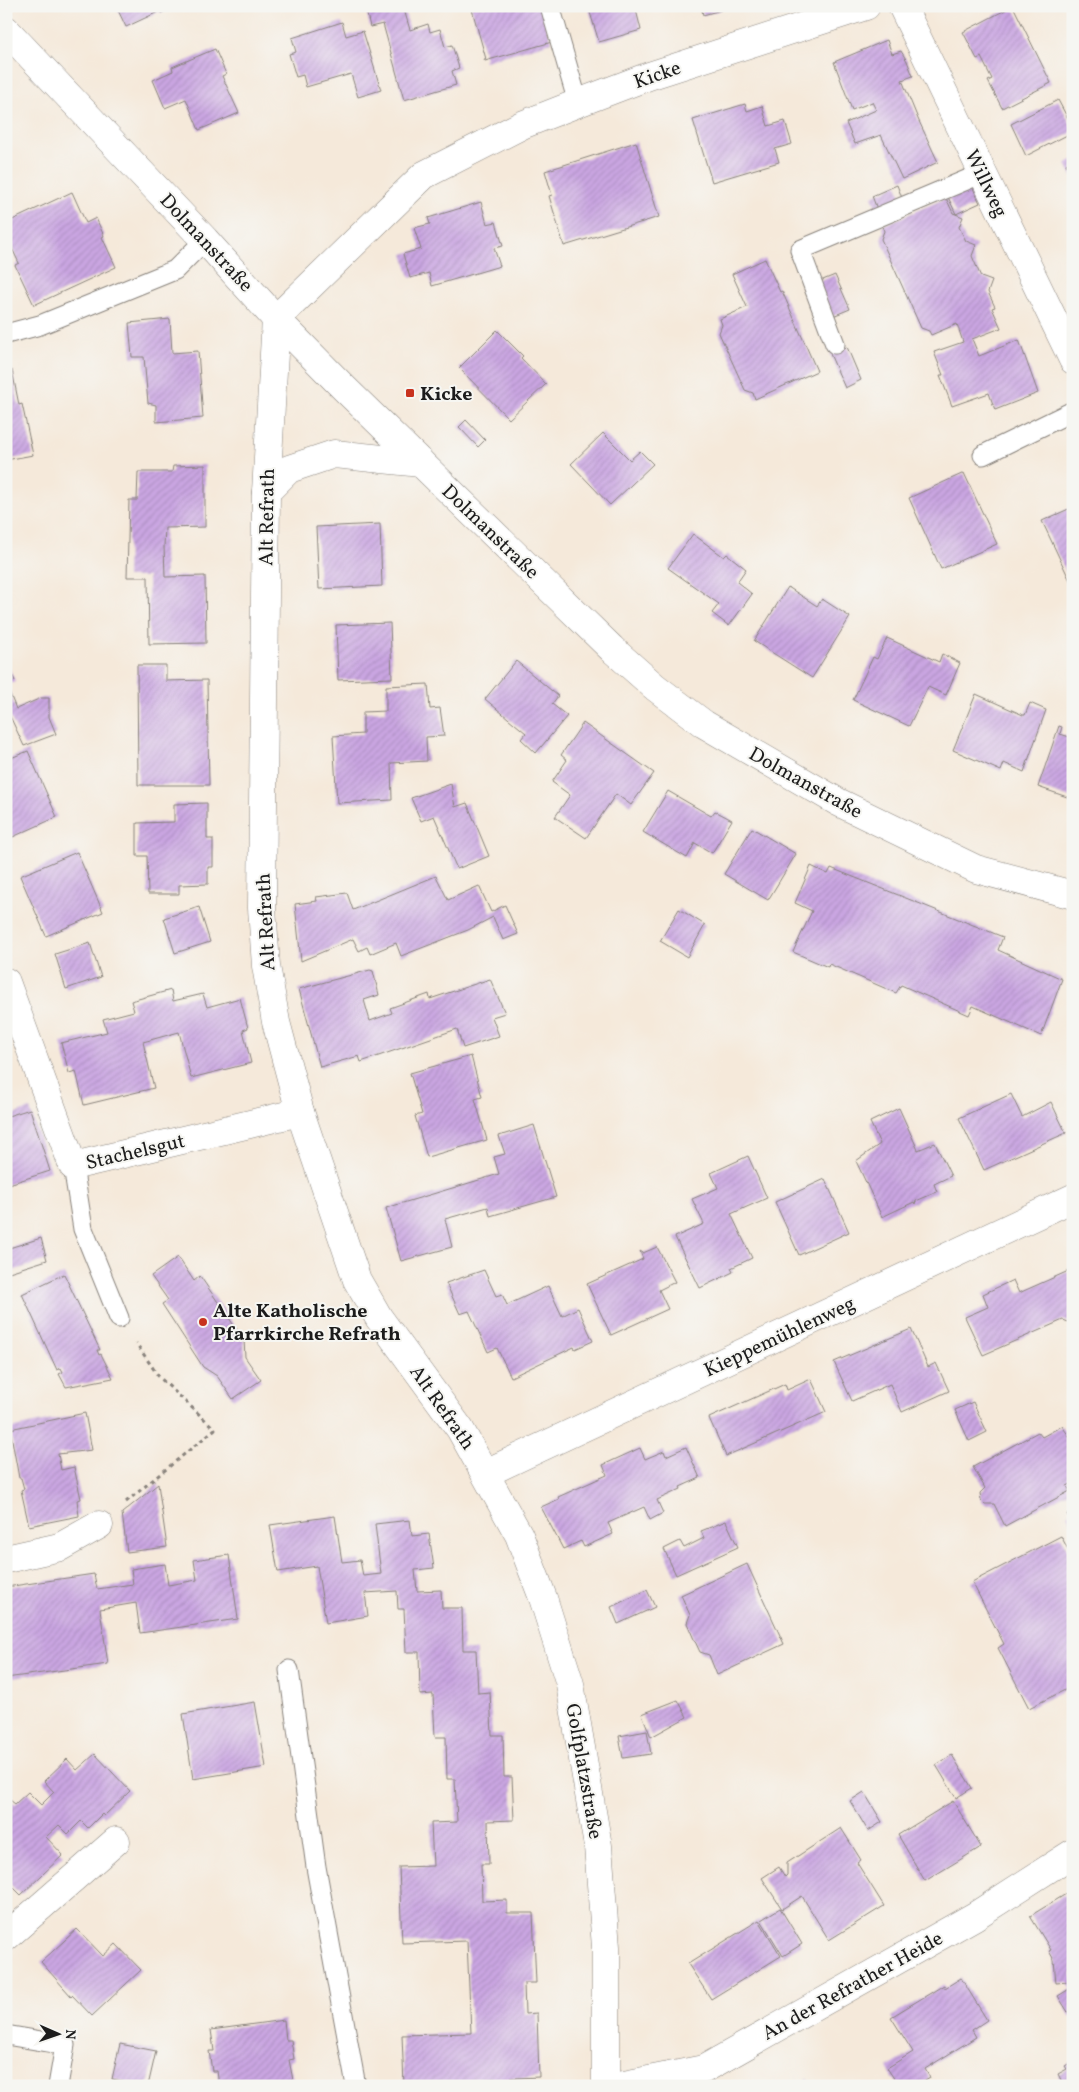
<svg xmlns="http://www.w3.org/2000/svg" width="1079" height="2092" font-family="Vollkorn,serif">
	<defs>
		<pattern id="building-hatch" width="6" height="6" patternUnits="userSpaceOnUse" patternTransform="scale(1.25)"><rect width="6" height="6" fill="#caa6e2"/><path d="M-1 1l2-2M0 6l6-6M5 7l2-2" fill="none" stroke="#ad8ec1"/></pattern>
	</defs>
	<rect width="100%" height="100%" fill="#f6f6f2"/>
	<filter id="ink" filterUnits="userSpaceOnUse"><feTurbulence type="fractalNoise" baseFrequency=".02" numOctaves="2"/><feDisplacementMap in="SourceGraphic" scale="10" xChannelSelector="R" yChannelSelector="G"/><feConvolveMatrix kernelMatrix="1 2 1 2 8 2 1 2 1" color-interpolation-filters="sRGB"/></filter>
	<filter id="wash" filterUnits="userSpaceOnUse"><feTurbulence type="fractalNoise" baseFrequency=".0096" numOctaves="4" result="noise"/><feDisplacementMap in="SourceGraphic" scale="20" xChannelSelector="R" yChannelSelector="G"/><feGaussianBlur stdDeviation="1.12" result="paint"/><feColorMatrix in="noise" values="0 0 0 0 0 0 0 0 0 0 0 0 0 0 0 0 0 1.4 0 .05"/><feComposite in="paint" operator="in"/></filter>
	<g filter="url(#wash)">
		<rect width="100%" height="100%" fill="#f5e9da"/>
		<g id="blocks">
			<g fill="url(#building-hatch)">
				<polygon points="116,6 175,6 161,13 160,11 126,27"/>
				<polygon points="378,6 403,6 410,30 428,24 430,32 440,29 445,47 452,45 459,68 452,71 456,85 404,100 383,24 370,27 366,10"/>
				<polygon points="471,6 540,6 552,42 485,61 484,59 486,59"/>
				<polygon points="588,6 635,6 641,30 599,42"/>
				<polygon points="701,6 720,6 721,10 703,15"/>
				<polygon points="1013,6 1051,83 1002,108 988,81 992,79 981,57 977,59 963,32"/>
				<polygon points="342,22 346,36 363,31 381,90 358,97 351,74 306,87 303,75 296,77 289,54 296,52 292,38"/>
				<polygon points="887,40 892,54 901,51 907,61 913,76 902,80 918,119 938,162 902,179 881,135 855,144 846,123 876,110 872,102 852,110 834,62"/>
				<polygon points="215,49 226,74 222,76 239,113 199,130 186,99 165,108 153,80 173,71 172,67"/>
				<polygon points="1058,100 1073,128 1073,132 1026,156 1011,124"/>
				<polygon points="745,104 747,111 762,106 768,126 785,121 792,144 775,149 779,162 712,182 693,120"/>
				<polygon points="636,142 659,217 564,246 549,196 552,195 545,171"/>
				<polygon points="1073,160 1073,178 1066,164"/>
				<polygon points="897,185 902,198 877,209 872,196"/>
				<polygon points="972,186 980,203 956,214 948,197"/>
				<polygon points="72,192 86,223 96,218 104,236 102,237 116,267 34,305 15,265 19,263 6,236 6,223"/>
				<polygon points="946,198 953,213 963,217 959,227 966,241 976,245 972,256 981,277 992,281 988,292 995,307 992,308 1001,328 972,339 979,356 1019,340 1038,393 995,410 989,393 952,406 940,375 943,375 934,352 963,342 957,324 931,335 929,331 921,328 881,239 884,231 882,226"/>
				<polygon points="481,202 487,224 496,222 503,246 494,248 500,266 432,286 429,273 410,278 403,254 421,249 414,228 430,224 428,218"/>
				<polygon points="765,259 780,292 782,291 817,371 755,399 753,393 745,390 719,333 722,325 720,319 747,307 732,274"/>
				<polygon points="835,275 850,309 833,316 818,282"/>
				<polygon points="170,319 172,353 198,351 203,418 156,422 156,405 148,403 144,357 132,357 129,323"/>
				<polygon points="497,330 523,356 521,358 546,384 509,419 459,368"/>
				<polygon points="847,347 861,380 845,388 830,354"/>
				<polygon points="12,370 19,405 22,404 33,455 6,460 6,372"/>
				<polygon points="466,420 485,440 478,447 459,427"/>
				<polygon points="603,433 630,460 640,451 653,464 610,505 571,464"/>
				<polygon points="205,465 205,527 165,528 164,546 165,577 205,576 206,643 149,644 148,577 127,577 129,500 137,500 138,472 172,472 173,466"/>
				<polygon points="964,473 997,544 941,569 909,498"/>
				<polygon points="1073,507 1073,587 1042,521"/>
				<polygon points="380,524 382,586 319,589 316,527"/>
				<polygon points="693,534 724,557 727,554 746,569 737,582 752,594 729,626 712,613 719,604 668,568"/>
				<polygon points="788,587 817,606 822,599 850,617 812,678 754,641"/>
				<polygon points="390,623 392,678 338,680 336,625"/>
				<polygon points="887,638 939,662 942,654 960,663 946,695 928,687 909,726 853,700 873,657 877,659"/>
				<polygon points="6,661 15,681 6,684"/>
				<polygon points="516,661 558,696 552,704 567,716 536,753 521,739 526,733 485,699"/>
				<polygon points="137,665 166,665 166,681 207,680 209,785 138,785"/>
				<polygon points="6,684 16,709 41,698 49,698 49,717 56,734 24,746 8,712 6,713"/>
				<polygon points="428,684 430,709 440,708 444,736 426,737 427,761 391,763 392,800 337,803 333,736 363,734 363,712 386,711 386,686"/>
				<polygon points="976,694 1023,715 1025,715 1030,703 1046,710 1024,772 1004,763 1001,771 953,750"/>
				<polygon points="583,723 654,773 631,805 616,794 586,838 555,817 570,795 552,782 567,760 561,755"/>
				<polygon points="1059,726 1062,727 1060,734 1073,738 1073,799 1038,787"/>
				<polygon points="28,751 57,817 6,840 6,760"/>
				<polygon points="451,784 455,807 467,803 489,856 457,869 434,816 421,821 411,798"/>
				<polygon points="668,791 711,816 715,811 732,820 712,853 695,843 687,858 643,832"/>
				<polygon points="207,803 207,839 213,839 213,867 208,867 208,884 179,885 179,894 148,894 147,856 137,856 137,823 174,822 174,804"/>
				<polygon points="752,828 796,854 768,900 724,874"/>
				<polygon points="77,852 103,912 46,936 20,876"/>
				<polygon points="811,866 828,874 831,868 1003,937 998,950 1062,979 1041,1036 973,1006 969,1015 901,985 896,993 829,964 828,967 793,952 812,911 795,903"/>
				<polygon points="436,876 448,900 479,886 491,912 505,905 518,934 503,940 493,917 468,930 401,956 396,943 370,954 367,947 359,951 353,939 301,961 295,904 317,901 316,897 347,893 353,910"/>
				<polygon points="199,907 210,942 175,953 164,918"/>
				<polygon points="679,909 705,925 687,957 660,941"/>
				<polygon points="90,943 101,977 66,989 55,954"/>
				<polygon points="370,970 373,971 379,995 364,1000 370,1021 392,1013 390,1008 429,994 430,999 490,979 505,1013 492,1017 499,1036 463,1048 457,1029 361,1062 359,1056 320,1067 299,989"/>
				<polygon points="171,990 173,1001 203,994 207,1007 240,998 248,1028 243,1030 251,1063 191,1078 179,1032 143,1042 154,1088 84,1105 76,1071 69,1073 61,1043 107,1032 103,1019 134,1011 131,1001"/>
				<polygon points="471,1056 482,1097 475,1099 487,1140 427,1157 415,1116 422,1114 410,1073"/>
				<polygon points="1011,1094 1022,1117 1051,1102 1066,1133 984,1170 959,1118"/>
				<polygon points="899,1108 918,1150 935,1143 951,1176 934,1184 937,1192 916,1201 915,1204 914,1202 882,1217 856,1161 880,1144 870,1122"/>
				<polygon points="30,1109 50,1171 6,1185 6,1111 8,1116"/>
				<polygon points="534,1125 556,1197 490,1216 488,1207 445,1219 452,1247 401,1261 386,1208 499,1174 494,1157 505,1154 499,1136"/>
				<polygon points="748,1156 767,1198 731,1214 752,1258 731,1268 733,1272 700,1288 675,1237 704,1224 692,1199 718,1188 711,1173"/>
				<polygon points="825,1179 849,1232 799,1255 775,1202"/>
				<polygon points="41,1238 47,1260 6,1273 6,1249"/>
				<polygon points="657,1247 675,1282 659,1290 668,1309 611,1335 587,1284 643,1259 640,1251 643,1253"/>
				<polygon points="178,1257 194,1281 200,1276 244,1340 245,1357 261,1380 233,1399 217,1376 203,1367 162,1304 168,1300 151,1276"/>
				<polygon points="1073,1269 1073,1326 1071,1323 1063,1320 983,1355 965,1317 988,1307 983,1294 1013,1280 1019,1293"/>
				<polygon points="484,1270 496,1296 502,1294 507,1305 548,1286 562,1316 578,1308 593,1341 575,1349 574,1347 511,1377 497,1348 488,1352 469,1311 460,1314 446,1283"/>
				<polygon points="64,1274 100,1350 97,1350 99,1355 101,1354 113,1378 66,1387 59,1374 63,1372 61,1368 57,1370 22,1294"/>
				<polygon points="911,1329 928,1367 936,1363 949,1391 902,1412 890,1384 852,1401 834,1362"/>
				<polygon points="811,1379 826,1412 726,1456 709,1418 785,1384 787,1390"/>
				<polygon points="973,1402 987,1432 969,1441 955,1410"/>
				<polygon points="85,1413 92,1450 58,1454 61,1470 74,1467 81,1499 77,1500 79,1516 29,1526 21,1490 24,1489 21,1478 19,1478 10,1429"/>
				<polygon points="1062,1426 1073,1442 1073,1483 1067,1486 1070,1491 1005,1526 994,1504 985,1504 981,1500 980,1493 985,1488 973,1467 1038,1432 1042,1437"/>
				<polygon points="686,1447 700,1478 680,1487 681,1489 657,1500 663,1513 650,1520 644,1507 608,1523 613,1534 584,1547 581,1541 563,1549 541,1507 559,1499 558,1497 607,1475 603,1465 640,1448 645,1459 664,1451 666,1456"/>
				<polygon points="158,1484 167,1547 127,1552 122,1513"/>
				<polygon points="1073,1511 1073,1526 1067,1514"/>
				<polygon points="335,1516 342,1562 360,1560 363,1576 381,1574 375,1524 410,1520 412,1536 429,1534 434,1568 415,1570 417,1591 441,1590 442,1608 462,1608 463,1650 476,1650 478,1693 490,1692 492,1735 503,1735 504,1777 512,1777 514,1820 488,1821 489,1864 481,1864 482,1901 507,1900 507,1913 533,1913 536,1983 524,1983 525,2014 537,2013 539,2077 473,2080 473,2086 404,2086 402,2035 471,2033 467,1941 402,1943 399,1867 433,1866 431,1823 457,1822 455,1779 447,1779 446,1737 435,1737 433,1694 420,1695 419,1652 406,1652 404,1609 398,1609 397,1591 365,1593 368,1616 326,1623 317,1566 278,1572 270,1525"/>
				<polygon points="726,1521 738,1547 676,1575 664,1549 680,1541 684,1548 704,1538 701,1531"/>
				<polygon points="1061,1536 1073,1559 1073,1686 1029,1708 998,1648 1004,1644 972,1582"/>
				<polygon points="229,1555 238,1619 140,1633 136,1603 100,1609 108,1664 6,1678 6,1587 94,1574 97,1589 133,1584 131,1569 165,1564 168,1585 197,1580 194,1560"/>
				<polygon points="747,1564 784,1644 717,1675 709,1655 700,1652 693,1637 687,1623 690,1615 681,1595"/>
				<polygon points="647,1590 655,1607 618,1624 611,1607"/>
				<polygon points="678,1700 687,1717 651,1737 642,1714"/>
				<polygon points="255,1702 266,1767 193,1779 183,1714"/>
				<polygon points="647,1731 651,1754 623,1758 619,1736"/>
				<polygon points="95,1754 130,1791 104,1816 102,1814 88,1828 81,1821 68,1834 59,1825 46,1837 63,1855 21,1895 6,1880 6,1803 10,1800 15,1804 28,1792 41,1805 54,1792 44,1781 67,1759 77,1770"/>
				<polygon points="952,1755 972,1788 956,1798 936,1765"/>
				<polygon points="864,1792 882,1822 868,1831 850,1801"/>
				<polygon points="953,1801 981,1847 925,1881 898,1835"/>
				<polygon points="841,1828 861,1860 857,1863 884,1906 829,1940 802,1896 782,1909 762,1878 779,1867 785,1877 787,1875 787,1863"/>
				<polygon points="1066,1894 1073,1906 1073,2016 1071,2017 1058,1996 1071,1988 1068,1982 1056,1983 1054,1960 1049,1951 1051,1950 1030,1916"/>
				<polygon points="780,1908 802,1944 783,1956 761,1920"/>
				<polygon points="759,1920 781,1956 711,1999 688,1964"/>
				<polygon points="77,1929 103,1956 116,1944 141,1970 92,2016 72,1995 71,1996 41,1962"/>
				<polygon points="961,1978 987,2020 972,2030 976,2037 925,2069 930,2078 917,2086 899,2086 887,2068 913,2052 891,2017 944,1985 945,1988"/>
				<polygon points="284,2020 286,2040 291,2040 294,2059 289,2060 293,2080 273,2083 273,2086 219,2086 217,2071 212,2071 209,2051 214,2051 211,2030"/>
				<polygon points="120,2044 156,2051 148,2086 112,2079"/>
				<polygon points="1073,2061 1073,2086 1064,2086 1058,2074 1067,2069 1065,2066"/>
				<polygon points="807,2079 812,2086 797,2086"/>
			</g>
		</g>
	</g>
	<g filter="url(#ink)">
		<use href="#blocks" fill-opacity="0" stroke="#88827b" stroke-width="1"/>
		<g fill="none" stroke-linecap="round" stroke-linejoin="round">
			<g stroke="#88827b" stroke-width="21">
				<g id="service">
					<polyline points="550,6 578,103"/>
					<polyline points="6,334 40,325 175,270 205,240"/>
					<polyline points="835,344 800,250 983,173"/>
					<polyline points="983,455 1073,411"/>
					<polyline points="73,1166 83,1229 119,1318"/>
					<polyline points="289,1670 316,1867 356,2086"/>
					<polyline points="6,2035 65,2045 58,2086"/>
				</g>
			</g>
			<g stroke="#88827b" stroke-width="29">
				<g id="minor">
					<polyline points="902,6 1073,360"/>
					<polyline points="276,319 424,175 522,125 578,103 649,76 866,6"/>
					<polyline points="6,982 73,1166 300,1112"/>
					<polyline points="486,1473 1073,1198"/>
					<polyline points="6,1559 60,1547 99,1525"/>
					<polyline points="6,1937 116,1841"/>
					<polyline points="619,2086 704,2069 975,1916 1073,1853"/>
				</g>
			</g>
			<g stroke="#88827b" stroke-width="29">
				<g id="tertiary">
					<polyline points="276,319 266,492 262,908 266,966 276,1022 300,1112 357,1280 379,1318 460,1429 519,1535 543,1598 570,1684 598,1846 606,1947 606,2086"/>
					<polyline points="266,492 289,469 334,454 421,463"/>
				</g>
			</g>
			<g stroke="#88827b" stroke-width="29">
				<polyline id="secondary" points="6,30 205,240 276,319 344,388 612,649 655,687 704,724 838,802 976,869 1073,895"/>
			</g>
			<polyline stroke="#88827b" stroke-width="3" stroke-dasharray="4 4" stroke-linecap="butt" points="126,1502 215,1429 159,1377 136,1343"/>
			<use href="#service" stroke="#fff" stroke-width="19"/>
			<use href="#minor" stroke="#fff" stroke-width="28"/>
			<use href="#tertiary" stroke="#fff" stroke-width="28"/>
			<use href="#secondary" stroke="#fff" stroke-width="28"/>
		</g>
	</g>
	<g fill="#c8321e" stroke="#f6f6f2" stroke-width="2">
		<rect x="405" y="388" width="10" height="10" rx="2.5"/>
		<circle cx="203" cy="1322" r="5"/>
	</g>
	<g text-anchor="middle" stroke-width="4" stroke-linejoin="round" paint-order="stroke">
		<g font-size="20" fill="#1c1c1c" stroke="#f6f6f2">
			<text transform="translate(657 74) rotate(-19)" y="7">Kicke</text>
			<text transform="translate(987 183) rotate(64)" y="7">Willweg</text>
			<text transform="translate(207 242) rotate(47)" y="7">Dolmanstraße</text>
			<text transform="translate(266 517) rotate(-89)" y="7">Alt Refrath</text>
			<text transform="translate(491 531) rotate(44)" y="7">Dolmanstraße</text>
			<text transform="translate(806 782) rotate(29)" y="7">Dolmanstraße</text>
			<text transform="translate(265 922) rotate(-93)" y="7">Alt Refrath</text>
			<text transform="translate(135 1151) rotate(-13)" y="7">Stachelsgut</text>
			<text transform="translate(779 1336) rotate(-25)" y="7">Kieppemühlenweg</text>
			<text transform="translate(443 1407) rotate(55)" y="7">Alt Refrath</text>
			<text transform="translate(585 1771) rotate(80)" y="7">Golfplatzstraße</text>
			<text transform="translate(852 1985) rotate(-29)" y="7">An der Refrather Heide</text>
		</g>
		<g font-size="20" font-weight="bold" fill="#1c1c1c" stroke="#f6f6f2" text-anchor="start">
			<text x="420" y="400">Kicke</text>
			<text x="213" y="1317">Alte Katholische<tspan x="213" dy="23">Pfarrkirche Refrath</tspan></text>
		</g>
	</g>
	<rect width="1079" height="2092" fill="none" stroke="#f6f6f2" stroke-width="25"/>
	<g transform="translate(58 2034) rotate(92)" stroke="#f6f6f2" stroke-width="4" paint-order="stroke">
	<path d="M0-4L9 19L0 12L-9 19Z" fill="#1c1c1c"/>
	<text y="-8" font-size="14" font-weight="bold" text-anchor="middle" fill="#1c1c1c">N</text>
	</g>
</svg>
